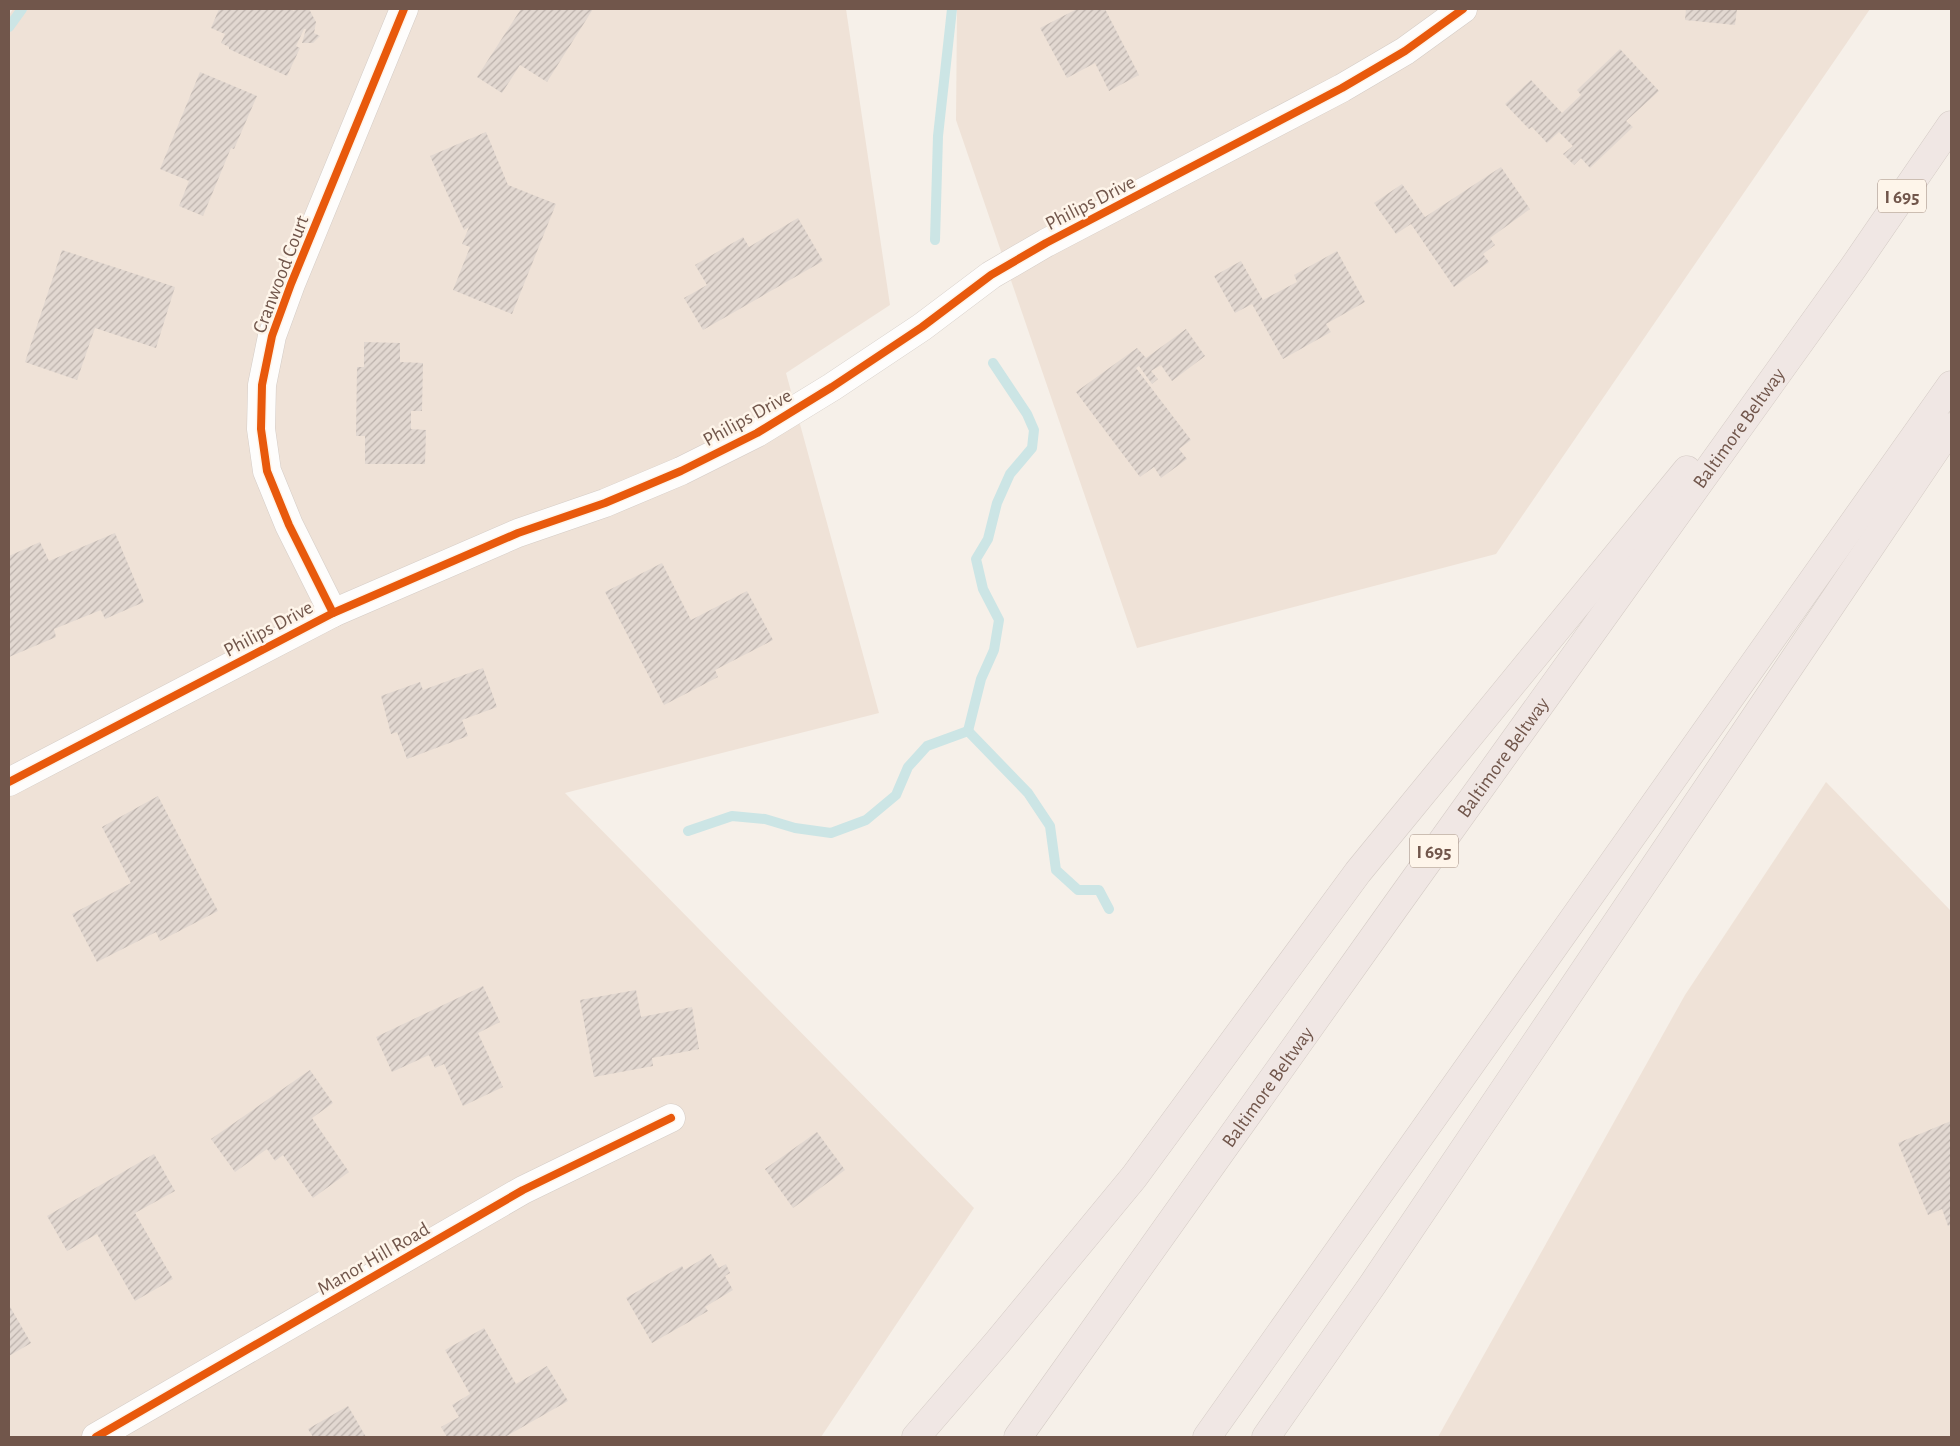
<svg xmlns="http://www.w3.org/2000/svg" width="1960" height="1446" font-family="'Alegreya Sans',sans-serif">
	<defs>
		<pattern id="building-hatch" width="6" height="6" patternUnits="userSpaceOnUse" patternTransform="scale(1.25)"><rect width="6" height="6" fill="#e2d8d1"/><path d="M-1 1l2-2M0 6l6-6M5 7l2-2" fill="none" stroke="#bcb2ac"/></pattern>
	</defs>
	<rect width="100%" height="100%" fill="#f6f0e9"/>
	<g fill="#efe2d7">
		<polygon points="13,9 846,9 890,305 786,373 879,713 565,793 974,1208 821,1437 9,1437 9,15"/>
		<polygon points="957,9 1870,9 1496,554 1137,648 956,120"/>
		<polygon points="1826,782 1951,911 1951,1437 1438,1437 1685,995"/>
	</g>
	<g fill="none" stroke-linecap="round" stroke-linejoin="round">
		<g stroke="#cce5e5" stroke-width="10">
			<polyline points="9,27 22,9"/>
			<polyline points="935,240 938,136 952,9"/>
			<polyline points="968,731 981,679 994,650 999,620 983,589 976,559 988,539 997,503 1010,474 1032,448 1034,430 1027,414 993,363"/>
			<polyline points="968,731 1028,793 1050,826 1056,870 1078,890 1099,890 1109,909"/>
			<polyline points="688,831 732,816 765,819 795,828 831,833 866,820 896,795 908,767 927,746 968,731"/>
		</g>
	</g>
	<g fill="url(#building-hatch)">
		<polygon points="219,9 291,9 294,11 295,9 309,9 316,22 314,33 320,36 313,43 302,43 306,29 304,29 296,46 300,48 287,76 229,49 229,47 221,43 225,34 211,28"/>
		<polygon points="521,9 593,9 547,82 520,65 502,93 477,77"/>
		<polygon points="1077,9 1105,9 1139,75 1109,91 1095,63 1067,78 1040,28"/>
		<polygon points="1686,9 1737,9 1735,25 1685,20"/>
		<polygon points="1620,49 1659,91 1626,121 1633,127 1590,168 1581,158 1574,165 1563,154 1573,146 1559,132 1547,143 1532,127 1529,129 1505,104 1531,80 1562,113 1581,95 1577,90"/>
		<polygon points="200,72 257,96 234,149 231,148 203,216 179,206 189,181 160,169"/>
		<polygon points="486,132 508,185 556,204 512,314 453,290 470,247 462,244 469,227 464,230 430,156"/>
		<polygon points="1501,167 1530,209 1490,238 1495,245 1483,254 1489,262 1454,287 1411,224 1396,234 1374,203 1402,184 1425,217"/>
		<polygon points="798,218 823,261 703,330 684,298 707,285 695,265 743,237 749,247"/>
		<polygon points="62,250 175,287 156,348 95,328 77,380 25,362"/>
		<polygon points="1337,251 1365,302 1326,324 1331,332 1283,359 1252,304 1235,313 1214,276 1241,261 1263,300 1297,282 1294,275"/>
		<polygon points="1186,329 1205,356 1172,381 1161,365 1151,371 1158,379 1152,384 1139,366 1136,368 1191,440 1179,449 1187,459 1161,478 1154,467 1140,477 1076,392 1137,348 1146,358"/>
		<polygon points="364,342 400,343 400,362 423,363 422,411 411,411 411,429 426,430 425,464 365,464 365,436 356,436 357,367 364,367"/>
		<polygon points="115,533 144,602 105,619 101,610 54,629 56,637 9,657 9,556 40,542 49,561"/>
		<polygon points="662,563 691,620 747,591 773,640 715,670 718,677 664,705 605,592"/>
		<polygon points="483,668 497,707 462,720 468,736 407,759 397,732 391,734 381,696 420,682 423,690"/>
		<polygon points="158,796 218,911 160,941 156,932 97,962 72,914 131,883 102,827"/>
		<polygon points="483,986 500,1022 478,1033 503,1087 463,1106 444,1064 435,1068 429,1055 392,1072 376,1037"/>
		<polygon points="636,990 641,1017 692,1007 699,1049 652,1058 653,1066 594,1077 580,1000"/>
		<polygon points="310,1070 333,1103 312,1118 349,1172 313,1198 283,1155 275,1161 267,1149 235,1172 211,1139"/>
		<polygon points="1951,1121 1951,1229 1950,1225 1948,1226 1942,1209 1928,1215 1898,1143"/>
		<polygon points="817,1132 845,1170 793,1208 765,1169"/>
		<polygon points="154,1154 175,1191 135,1213 173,1279 135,1301 97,1234 67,1251 47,1216"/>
		<polygon points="711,1254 719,1268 726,1264 730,1273 725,1276 733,1290 705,1307 708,1311 652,1343 626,1298 682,1266 684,1270"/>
		<polygon points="9,1305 31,1343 9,1356"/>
		<polygon points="484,1328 516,1384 547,1366 568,1401 505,1437 447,1437 441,1427 459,1417 452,1405 470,1394 445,1350"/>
		<polygon points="348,1406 366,1437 313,1437 308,1429"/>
	</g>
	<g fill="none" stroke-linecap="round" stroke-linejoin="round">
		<g stroke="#d4ccc6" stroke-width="29">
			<g id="minor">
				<polyline points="333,613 289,525 267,471 261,429 262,385 272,336 291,284 404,9"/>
				<polyline points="9,782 333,613 518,533 605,503 681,471 757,433 832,387 922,327 991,275 1046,243 1342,88 1405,51 1463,9"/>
				<polyline points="96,1437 523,1190 671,1118"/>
			</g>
		</g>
		<g stroke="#d4cbc5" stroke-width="29">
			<g id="highway">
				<polyline points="916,1437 997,1343 1134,1177 1358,872 1687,470"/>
				<path id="s1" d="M1018 1437 1395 907 1853 268 1951 125"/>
				<polyline points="1207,1437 1951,385"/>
				<polyline points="1266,1437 1373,1284 1951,427"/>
			</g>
		</g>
		<use href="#minor" stroke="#fefdfc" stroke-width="28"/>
		<use href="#highway" stroke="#f0e7e4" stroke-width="28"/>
		<g stroke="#fef5ea" stroke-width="11">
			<g id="cycleway">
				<polyline points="333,613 289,525 267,471 261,429 262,385 272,336 291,284 404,9"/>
				<polyline points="9,782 333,613 518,533 605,503 681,471 757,433 832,387 922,327 991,275 1046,243 1342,88 1405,51 1463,9"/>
				<polyline points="96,1437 523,1190 671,1118"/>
			</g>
		</g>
		<use href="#cycleway" stroke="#e8590c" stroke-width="8"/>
	</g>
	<g text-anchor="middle" stroke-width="5" stroke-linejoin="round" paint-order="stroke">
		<g fill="#fef5ea" stroke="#9b867b" stroke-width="1">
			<rect x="1878" y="179.5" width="48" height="33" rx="4"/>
			<rect x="1410" y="834.5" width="48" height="33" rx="4"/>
		</g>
		<g font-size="19" font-weight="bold" fill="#71564b">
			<text x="1902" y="203">I 695</text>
			<text x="1434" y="858">I 695</text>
		</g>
		<g font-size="20" fill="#71564b" stroke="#fef5ea">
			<text transform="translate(1090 202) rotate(-27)" y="7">Philips Drive</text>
			<text transform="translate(280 274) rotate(-69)" y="7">Cranwood Court</text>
			<text transform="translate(747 417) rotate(-29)" y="7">Philips Drive</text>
			<text dy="7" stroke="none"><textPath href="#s1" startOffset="1240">Baltimore Beltway</textPath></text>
			<text transform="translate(268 628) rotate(-28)" y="7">Philips Drive</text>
			<text dy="7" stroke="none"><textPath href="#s1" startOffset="835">Baltimore Beltway</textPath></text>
			<text dy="7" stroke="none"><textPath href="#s1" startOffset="430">Baltimore Beltway</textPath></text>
			<text transform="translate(373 1258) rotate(-30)" y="7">Manor Hill Road</text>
		</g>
	</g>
	<rect width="1960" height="1446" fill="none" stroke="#71564b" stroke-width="20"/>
</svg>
